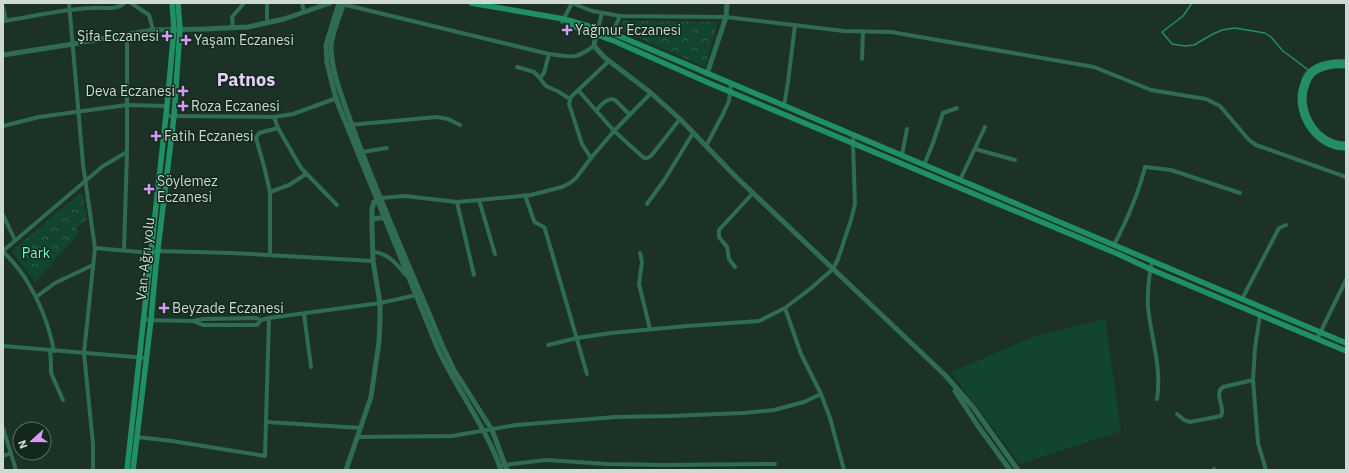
<svg xmlns="http://www.w3.org/2000/svg" width="1349" height="473" font-family="'IBM Plex Sans',sans-serif">
	<defs>
		<pattern id="park-crowns" width="20" height="18" patternUnits="userSpaceOnUse"><rect width="20" height="18" fill="#124530"/><path d="M2 6a3 3 0 1 1 6 0M12 15a3 3 0 1 1 6 0" fill="none" stroke="#335f4d"/></pattern>
	</defs>
	<rect width="100%" height="100%" fill="#1c3227"/>
	<g fill="url(#park-crowns)">
		<polygon points="623,21 718,22 705,67 620,30"/>
		<polygon points="82,193 87,219 76,228 79,233 35,282 12,251 79,194"/>
	</g>
	<polygon fill="#124530" points="1105,319 1121,431 1020,464 951,372 1033,337"/>
	<g fill="none" stroke-linecap="round" stroke-linejoin="round">
		<polyline stroke="#258d64" stroke-width="1.5" points="1192,3 1183,16 1162,32 1172,44 1185,46 1194,45 1213,34 1222,30 1235,28 1265,33 1271,37 1283,51 1311,72"/>
		<path stroke="#258d64" stroke-width="9" d="M1346 64C1335 63 1319 65 1311 73 1308 76 1306 80 1305 84 1294 110 1316 147 1346 146"/>
		<g stroke="#2f6c51" stroke-width="4">
			<polyline points="69,3 83,164 95,248 84,353 93,444 93,470"/>
			<polyline points="131,3 149,15 153,30"/>
			<polyline points="267,3 267,23"/>
			<polyline points="302,3 304,12"/>
			<polyline points="572,3 592,11 620,16 726,17 844,31 891,32 1094,67 1151,90 1206,99 1220,106 1249,140 1256,145 1346,177"/>
			<path d="M342 4 549 54C573 57 574 60 594 46"/>
			<polyline points="3,7 6,21"/>
			<path d="M3 21C32 17 62 9 92 8 102 7 116 11 124 3"/>
			<polyline points="562,22 572,3"/>
			<polyline points="233,28 232,17 244,3"/>
			<polyline points="598,29 602,13"/>
			<polyline points="612,33 620,16"/>
			<polyline points="862,59 863,31"/>
			<polyline points="517,67 534,72 538,76 546,86 559,92 570,99"/>
			<polyline points="540,78 544,73 549,54"/>
			<polyline points="578,90 614,131 644,158 647,158 651,156 680,119"/>
			<polyline points="784,106 788,82 795,25"/>
			<path d="M596 111C601 105 607 97 615 100L630 115"/>
			<polyline points="166,116 274,117 293,114 337,98"/>
			<polyline points="274,117 278,128 301,168 337,205"/>
			<polyline points="349,125 437,117 448,119 460,125"/>
			<polyline points="3,126 39,117 127,105 167,106"/>
			<polyline points="706,146 723,114 729,101 731,83"/>
			<polyline points="975,149 1015,160"/>
			<polyline points="362,152 387,148"/>
			<polyline points="902,155 907,129"/>
			<polyline points="591,158 582,144 569,104 571,97 609,61"/>
			<polyline points="924,165 933,143 943,113 957,108"/>
			<polyline points="960,180 985,127"/>
			<polyline points="270,192 289,185 306,174"/>
			<polyline points="525,195 534,221 536,223 544,227 545,229 587,374"/>
			<polyline points="381,198 405,196 457,202 479,200 531,195 562,187 570,183 576,178 591,158 614,131 651,93"/>
			<polyline points="479,200 495,254"/>
			<polyline points="457,202 474,275"/>
			<polyline points="647,204 665,179 693,133"/>
			<polyline points="3,215 15,240"/>
			<path d="M1114 245C1127 220 1138 195 1145 167L1171 170 1240 193"/>
			<polyline points="95,248 151,253 157,251 232,253 373,261"/>
			<polyline points="124,250 127,152 127,34"/>
			<polyline points="3,251 103,166 127,152"/>
			<path d="M3 251C10 259 19 268 25 278 39 300 49 325 54 351"/>
			<path d="M372 252C388 252 397 265 407 276"/>
			<polyline points="640,253 642,262 639,284 650,329"/>
			<polyline points="270,255 270,192 265,170 256,138 259,133 278,128"/>
			<path d="M1152 261C1149 276 1147 291 1148 307 1151 338 1162 368 1157 399"/>
			<polyline points="735,267 729,259 727,247 719,237 719,230 753,193"/>
			<polyline points="36,297 55,283 93,265"/>
			<polyline points="1242,299 1279,228 1286,225"/>
			<polyline points="785,308 801,354 821,394 830,418 844,470"/>
			<polyline points="304,314 311,367"/>
			<polyline points="1260,315 1255,348 1253,380 1258,443 1266,470"/>
			<polyline points="143,320 193,321 203,319 256,318 261,320"/>
			<polyline points="193,321 203,325 257,325 261,320 269,318 380,303 417,295"/>
			<polyline points="1317,339 1346,280"/>
			<polyline points="548,345 577,338 611,333 687,326 759,321 785,308 810,289 833,269 838,259 851,220 855,204 853,143 854,135"/>
			<polyline points="3,346 146,358"/>
			<polyline points="50,350 51,364 51,373 63,400"/>
			<path d="M1177 414 1184 420 1190 422 1221 416C1226 407 1213 394 1223 387L1253 380"/>
			<polyline points="266,422 361,428"/>
			<polyline points="3,428 16,470"/>
			<polyline points="137,437 172,441 265,456 269,318"/>
			<polyline points="358,437 452,436 516,425 616,417 670,416 743,413 774,410 804,402 821,394"/>
			<polyline points="3,456 11,453"/>
			<polyline points="503,465 546,460 607,464 664,465 775,464"/>
			<polyline points="1213,470 1214,469"/>
		</g>
		<g stroke="#2f6c51" stroke-width="5">
			<path d="M339 3 326 45 327 63 336 99 438 349C457 390 486 427 501 470"/>
			<path d="M344 3C339 17 332 32 331 47 331 72 345 105 353 128 380 202 413 274 443 347L454 370 492 430 507 470"/>
			<polyline points="596,32 594,46 604,57 651,93 680,119 734,175 945,375 973,407 1018,470"/>
			<polyline points="3,55 73,44 153,30 205,29 248,27 284,19 330,3"/>
			<polyline points="707,74 726,17 727,3"/>
			<polyline points="372,219 387,217"/>
			<polyline points="955,391 978,426 1010,470"/>
			<polyline points="346,470 371,397 379,342 380,319 380,303 373,261 372,226 372,209 374,202 378,199"/>
		</g>
		<g stroke="#1f8f64" stroke-width="5.5">
			<polyline points="471,3 564,19 612,33 1346,343"/>
			<polyline points="567,24 614,41 709,83 1118,254 1150,269 1346,351"/>
			<polyline points="127,470 167,106 174,29 172,3"/>
			<polyline points="133,470 151,320 156,265 174,116 180,29 178,3"/>
		</g>
	</g>
	<g fill="#d69bfa" stroke="#12281d" stroke-width="1.5">
		<path d="M565 24h4v4h4v4h-4v4h-4v-4h-4v-4h4z"/>
		<path d="M165 30h4v4h4v4h-4v4h-4v-4h-4v-4h4z"/>
		<path d="M184 34h4v4h4v4h-4v4h-4v-4h-4v-4h4z"/>
		<path d="M181 85h4v4h4v4h-4v4h-4v-4h-4v-4h4z"/>
		<path d="M181 100h4v4h4v4h-4v4h-4v-4h-4v-4h4z"/>
		<path d="M154 130h4v4h4v4h-4v4h-4v-4h-4v-4h4z"/>
		<path d="M147 183h4v4h4v4h-4v4h-4v-4h-4v-4h4z"/>
		<path d="M162 302h4v4h4v4h-4v4h-4v-4h-4v-4h4z"/>
	</g>
	<g text-anchor="middle" stroke-width="3" stroke-linejoin="round" paint-order="stroke">
		<g font-size="14" fill="#cddad3" stroke="#12281d" text-anchor="start">
			<text x="575" y="35">Yağmur Eczanesi</text>
			<text x="159" y="41" text-anchor="end">Şifa Eczanesi</text>
			<text x="194" y="45">Yaşam Eczanesi</text>
			<text x="175" y="96" text-anchor="end">Deva Eczanesi</text>
			<text x="191" y="111">Roza Eczanesi</text>
			<text x="164" y="141">Fatih Eczanesi</text>
			<text x="157" y="186">Söylemez<tspan x="157" dy="16">Eczanesi</tspan></text>
			<text x="172" y="313">Beyzade Eczanesi</text>
		</g>
		<g font-size="14" fill="#75f8bd" stroke="#12281d">
			<text x="36" y="258">Park</text>
		</g>
		<g font-size="14" fill="#cddad3" stroke="#12281d">
			<text transform="translate(145 259) rotate(-84)" y="5">Van-Ağrı yolu</text>
		</g>
		<g font-size="18" font-weight="bold" fill="#e6cef6" stroke="#12281d">
			<text x="246" y="86">Patnos</text>
		</g>
	</g>
	<rect width="1349" height="473" fill="none" stroke="#cddad3" stroke-width="8"/>
	<g transform="translate(32 441) rotate(249)"><circle r="19" fill="#12281d" stroke="#5d6f66"/>
	<path d="M0-3L7 15L0 10L-7 15Z" fill="#d69bfa"/>
	<text y="-6" font-size="11" font-weight="bold" text-anchor="middle" fill="#cddad3">N</text>
	</g>
</svg>
